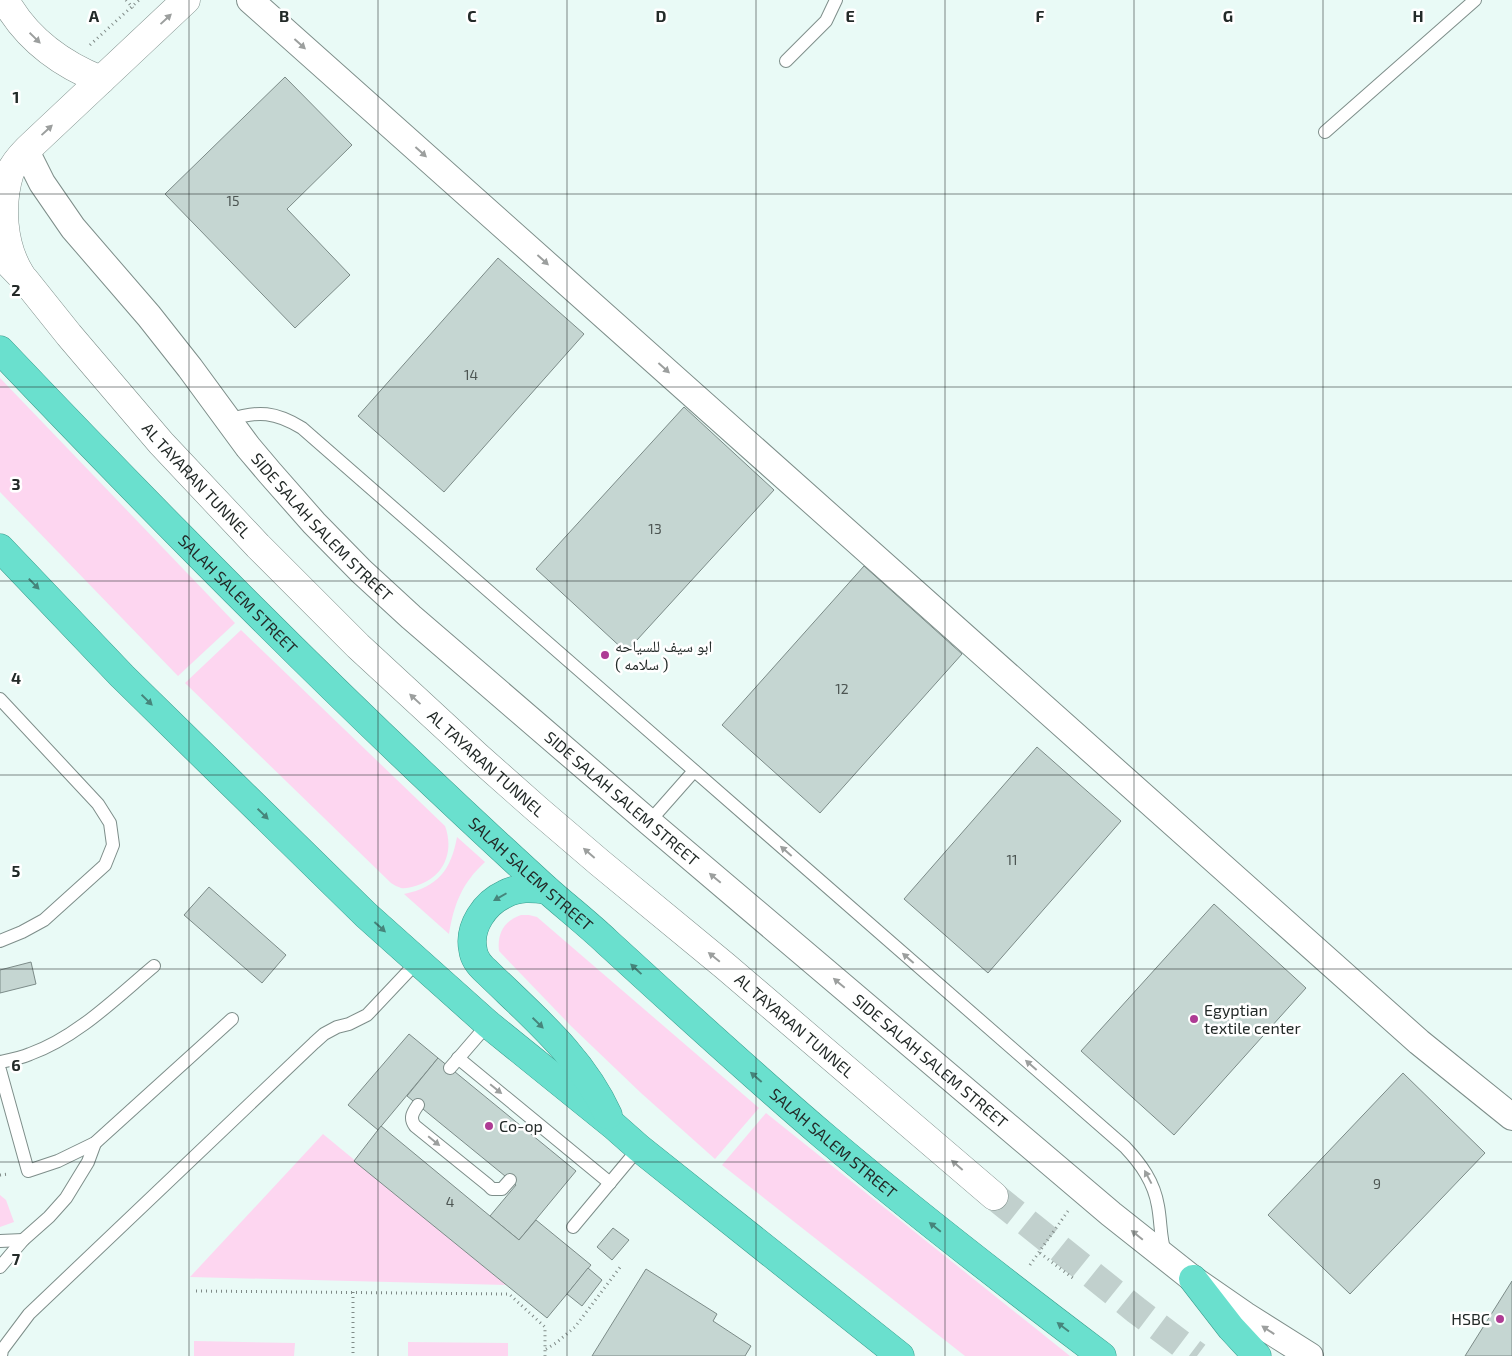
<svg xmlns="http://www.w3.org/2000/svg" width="1512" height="1356" font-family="'Exo 2','Noto Naskh Arabic',sans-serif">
	<rect width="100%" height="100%" fill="#e9faf6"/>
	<g fill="#fdd6f0">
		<polygon points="0,378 235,623 178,676 0,492"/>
		<path d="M241 630 445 826C454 850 445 875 421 884 415 886 408 889 401 888 398 887 394 885 391 883L185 683Z"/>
		<path d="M457 837 485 862C462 883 454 904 449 934L404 894C438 887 451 870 457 837Z"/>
		<path d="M521 915H529L537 917 759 1108 715 1159 641 1093 571 1026 499 951C497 933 504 921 521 915Z"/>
		<polygon points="766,1113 1070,1356 965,1356 722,1165"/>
		<polygon points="323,1134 506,1285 190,1277"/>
		<polygon points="0,1195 6,1200 14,1222 0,1227"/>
		<polygon points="194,1341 295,1343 294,1356 194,1356"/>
		<polygon points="408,1342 508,1343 508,1356 408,1356"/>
	</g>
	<g fill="#c5d6d2" stroke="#7c8b88">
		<polygon points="285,77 352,145 287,209 350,275 295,328 165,194"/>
		<polygon points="498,258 584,334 444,492 358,416"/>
		<polygon points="684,407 774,490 626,652 536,569"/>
		<polygon points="864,566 962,654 820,813 722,725"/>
		<polygon points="1037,747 1121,821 988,973 904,899"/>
		<polygon points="209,887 286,955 262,983 184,915"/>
		<polygon points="1214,904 1306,988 1174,1135 1081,1051"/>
		<polygon points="31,962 36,984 0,993 0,970"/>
		<polygon points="409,1034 438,1058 378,1130 348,1105"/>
		<polygon points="438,1058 576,1171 519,1240 490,1216 516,1185 407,1096"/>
		<polygon points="1403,1073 1485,1153 1350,1294 1268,1215"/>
		<polygon points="381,1126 519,1240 536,1220 591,1265 547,1318 354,1161"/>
		<polygon points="613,1228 629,1240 612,1260 597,1247"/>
		<polygon points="588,1268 602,1280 582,1306 567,1294"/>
		<polygon points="646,1269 717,1314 713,1321 751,1346 745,1356 592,1356"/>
		<polygon points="1512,1281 1512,1356 1465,1356"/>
	</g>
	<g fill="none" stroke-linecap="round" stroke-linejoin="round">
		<polyline stroke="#c1d0cd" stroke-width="28" stroke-dasharray="28 14" stroke-linecap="butt" points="994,1196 1136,1310 1197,1356"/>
		<g stroke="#7e8e8a" stroke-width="14">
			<g id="service">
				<polyline points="786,61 826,21 836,0"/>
				<polyline points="1325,132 1475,0"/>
				<path d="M229 420C258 410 276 412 302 428L1125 1147C1141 1164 1154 1182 1158 1206 1161 1222 1160 1237 1165 1253"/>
				<polyline points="0,699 98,804 110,823 113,845 105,865 44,920 22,932 0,941"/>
				<polyline points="649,822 694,771"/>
				<polyline points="458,1058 610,1183"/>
				<path d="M0 1062C10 1060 21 1058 30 1054 76 1038 117 997 154 966"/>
				<polyline points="450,1068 488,1024"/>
				<polyline points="0,1070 28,1171 58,1161 95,1143 232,1019"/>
				<path d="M418 1105C413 1112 409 1118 415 1126L488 1185 492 1189H502L510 1180"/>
				<polyline points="573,1227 639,1148"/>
				<polyline points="0,1241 23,1240"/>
				<polyline points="0,1267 23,1240 49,1217 66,1198 88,1162 95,1143"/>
				<polyline points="1,1356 2,1350 29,1314 314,1043 324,1034 337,1027 349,1024 367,1015 418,961"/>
			</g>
		</g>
		<g stroke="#7e8e8a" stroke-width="28">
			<g id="minor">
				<polyline points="250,0 1419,1042 1512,1117"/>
				<path id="s1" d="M26 151 42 183 73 228 149 316 190 368 248 447 270 473 314 523 361 571 411 617 649 822 1111 1214 1193 1279 1245 1315 1310 1356"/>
			</g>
		</g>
		<g stroke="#7e8e8a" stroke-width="29">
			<g id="tertiary">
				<path d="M5 0C26 38 61 64 101 80"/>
				<path d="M21 275C2 245 0 204 10 172 16 160 25 151 35 142L186 0"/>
			</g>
		</g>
		<g stroke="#7e8e8a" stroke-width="29">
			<g id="secondary">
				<path id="s2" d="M0 254 25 280 69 335 161 443 258 546 358 646 477 756 538 810 600 863 725 966 994 1196"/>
			</g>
		</g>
		<g stroke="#389c8c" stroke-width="29">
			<g id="trunk">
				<path id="s3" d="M0 350C176 535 356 716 545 888 565 906 587 923 607 942 679 1008 751 1074 825 1137 915 1213 1008 1285 1102 1356"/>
				<polyline points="0,548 122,676 366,915 488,1024 613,1125 639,1148 900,1356"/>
				<path d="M547 890C532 888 518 887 505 894 485 903 468 927 473 950 474 959 480 966 487 972 532 1016 582 1057 608 1115"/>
				<polyline points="1193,1279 1231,1328 1257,1356"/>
			</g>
		</g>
		<g stroke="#7f8a87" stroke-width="3" stroke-dasharray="1 4" stroke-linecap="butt">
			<polyline points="126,0 133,8"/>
			<polyline points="90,45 139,0"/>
			<polyline points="0,1175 9,1174"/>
			<polyline points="1040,1253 1074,1279"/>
			<polyline points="1030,1265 1068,1211"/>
			<polyline points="196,1291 509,1294 545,1327 545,1356"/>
			<polyline points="353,1292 353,1356"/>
			<polyline points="546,1349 556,1343 575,1327 621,1266"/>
		</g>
		<use href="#service" stroke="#fff" stroke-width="12"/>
		<use href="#minor" stroke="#fff" stroke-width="26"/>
		<use href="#tertiary" stroke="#fff" stroke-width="28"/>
		<use href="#secondary" stroke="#fff" stroke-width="28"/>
		<use href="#trunk" stroke="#6ae0ce" stroke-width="28"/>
	</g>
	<defs><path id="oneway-solid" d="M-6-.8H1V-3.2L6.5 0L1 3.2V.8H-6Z" transform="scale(1.25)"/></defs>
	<g fill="#9c9f9e">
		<use href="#oneway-solid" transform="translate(166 19) rotate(-43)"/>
		<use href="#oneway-solid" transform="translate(35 38) rotate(44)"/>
		<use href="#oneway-solid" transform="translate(300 44) rotate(42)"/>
		<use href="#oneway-solid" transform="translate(47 130) rotate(-43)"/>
		<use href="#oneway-solid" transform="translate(421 152) rotate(42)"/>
		<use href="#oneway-solid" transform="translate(543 260) rotate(42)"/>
		<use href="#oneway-solid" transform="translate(664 368) rotate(42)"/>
		<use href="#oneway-solid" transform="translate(415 699) rotate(-137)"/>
		<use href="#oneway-solid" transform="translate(786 851) rotate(-139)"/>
		<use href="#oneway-solid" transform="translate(589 853) rotate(-139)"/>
		<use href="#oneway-solid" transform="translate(715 878) rotate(-140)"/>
		<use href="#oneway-solid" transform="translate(714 957) rotate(-141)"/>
		<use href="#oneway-solid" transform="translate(908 958) rotate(-139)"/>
		<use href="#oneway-solid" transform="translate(839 983) rotate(-140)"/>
		<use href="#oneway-solid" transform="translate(1031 1065) rotate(-139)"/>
		<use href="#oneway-solid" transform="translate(496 1089) rotate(39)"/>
		<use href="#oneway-solid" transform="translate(434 1141) rotate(39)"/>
		<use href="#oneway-solid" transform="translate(957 1165) rotate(-139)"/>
		<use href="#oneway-solid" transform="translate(1148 1177) rotate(-118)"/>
		<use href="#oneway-solid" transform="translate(1137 1235) rotate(-141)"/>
		<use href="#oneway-solid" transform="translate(1268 1330) rotate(-147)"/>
	</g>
	<g fill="#46857b">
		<use href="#oneway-solid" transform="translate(34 584) rotate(46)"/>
		<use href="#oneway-solid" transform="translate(147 700) rotate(44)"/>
		<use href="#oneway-solid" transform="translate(263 814) rotate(44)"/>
		<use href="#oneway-solid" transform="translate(500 897) rotate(150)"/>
		<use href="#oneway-solid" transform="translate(380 927) rotate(42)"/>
		<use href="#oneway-solid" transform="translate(636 969) rotate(-137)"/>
		<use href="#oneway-solid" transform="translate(538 1023) rotate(44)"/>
		<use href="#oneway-solid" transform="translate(756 1077) rotate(-139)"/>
		<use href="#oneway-solid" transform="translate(935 1227) rotate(-141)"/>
		<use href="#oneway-solid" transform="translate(1063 1327) rotate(-143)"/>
	</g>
	<path fill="none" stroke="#232a28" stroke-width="1" stroke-opacity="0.55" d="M189 0V1356M378 0V1356M567 0V1356M756 0V1356M945 0V1356M1134 0V1356M1323 0V1356M0 194H1512M0 387H1512M0 581H1512M0 775H1512M0 969H1512M0 1162H1512"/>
	<g fill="#ae3b94" stroke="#fff" stroke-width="2">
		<circle cx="605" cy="655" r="5"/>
		<circle cx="1194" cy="1019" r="5"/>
		<circle cx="489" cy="1126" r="5"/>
		<circle cx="1500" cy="1319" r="5"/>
	</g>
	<g text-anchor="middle" stroke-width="5" stroke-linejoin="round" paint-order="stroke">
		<g font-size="14" fill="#4c5552">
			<text x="233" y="206">15</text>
			<text x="471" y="380">14</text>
			<text x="655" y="534">13</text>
			<text x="842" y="694">12</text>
			<text x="1012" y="865">11</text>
			<text x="1377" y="1189">9</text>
			<text x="450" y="1207">4</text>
		</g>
		<g font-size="16" fill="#232a28" stroke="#fff">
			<text dy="6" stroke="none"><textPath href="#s2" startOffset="300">AL TAYARAN TUNNEL</textPath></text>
			<text dy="6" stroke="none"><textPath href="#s1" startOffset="480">SIDE SALAH SALEM STREET</textPath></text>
			<text dy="6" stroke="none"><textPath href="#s3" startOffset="341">SALAH SALEM STREET</textPath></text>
			<text dy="6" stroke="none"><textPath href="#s2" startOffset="705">AL TAYARAN TUNNEL</textPath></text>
			<text dy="6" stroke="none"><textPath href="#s1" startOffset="885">SIDE SALAH SALEM STREET</textPath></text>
			<text dy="6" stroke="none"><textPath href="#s3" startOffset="746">SALAH SALEM STREET</textPath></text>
			<text dy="6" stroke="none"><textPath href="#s2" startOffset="1110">AL TAYARAN TUNNEL</textPath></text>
			<text dy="6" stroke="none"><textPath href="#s1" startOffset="1290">SIDE SALAH SALEM STREET</textPath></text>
			<text dy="6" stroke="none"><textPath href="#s3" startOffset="1151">SALAH SALEM STREET</textPath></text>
		</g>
		<g font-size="16" fill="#232a28" stroke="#fff" text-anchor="start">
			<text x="615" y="652">ابو سيف للسياحه<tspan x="615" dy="18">( سلامه )</tspan></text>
			<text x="1204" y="1016">Egyptian<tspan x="1204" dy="18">textile center</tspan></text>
			<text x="499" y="1132">Co-op</text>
			<text x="1490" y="1325" text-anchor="end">HSBC</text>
		</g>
	</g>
	<g font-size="16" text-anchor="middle" font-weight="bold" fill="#232a28" stroke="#fff" stroke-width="5" stroke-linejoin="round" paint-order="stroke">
		<text x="94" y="22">A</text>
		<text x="284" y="22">B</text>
		<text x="472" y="22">C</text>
		<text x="661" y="22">D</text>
		<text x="850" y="22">E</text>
		<text x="1040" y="22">F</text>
		<text x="1228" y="22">G</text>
		<text x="1418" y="22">H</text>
		<text x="16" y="103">1</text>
		<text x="16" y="296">2</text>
		<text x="16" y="490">3</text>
		<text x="16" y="684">4</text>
		<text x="16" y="877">5</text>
		<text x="16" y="1071">6</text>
		<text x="16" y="1265">7</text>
	</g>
</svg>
